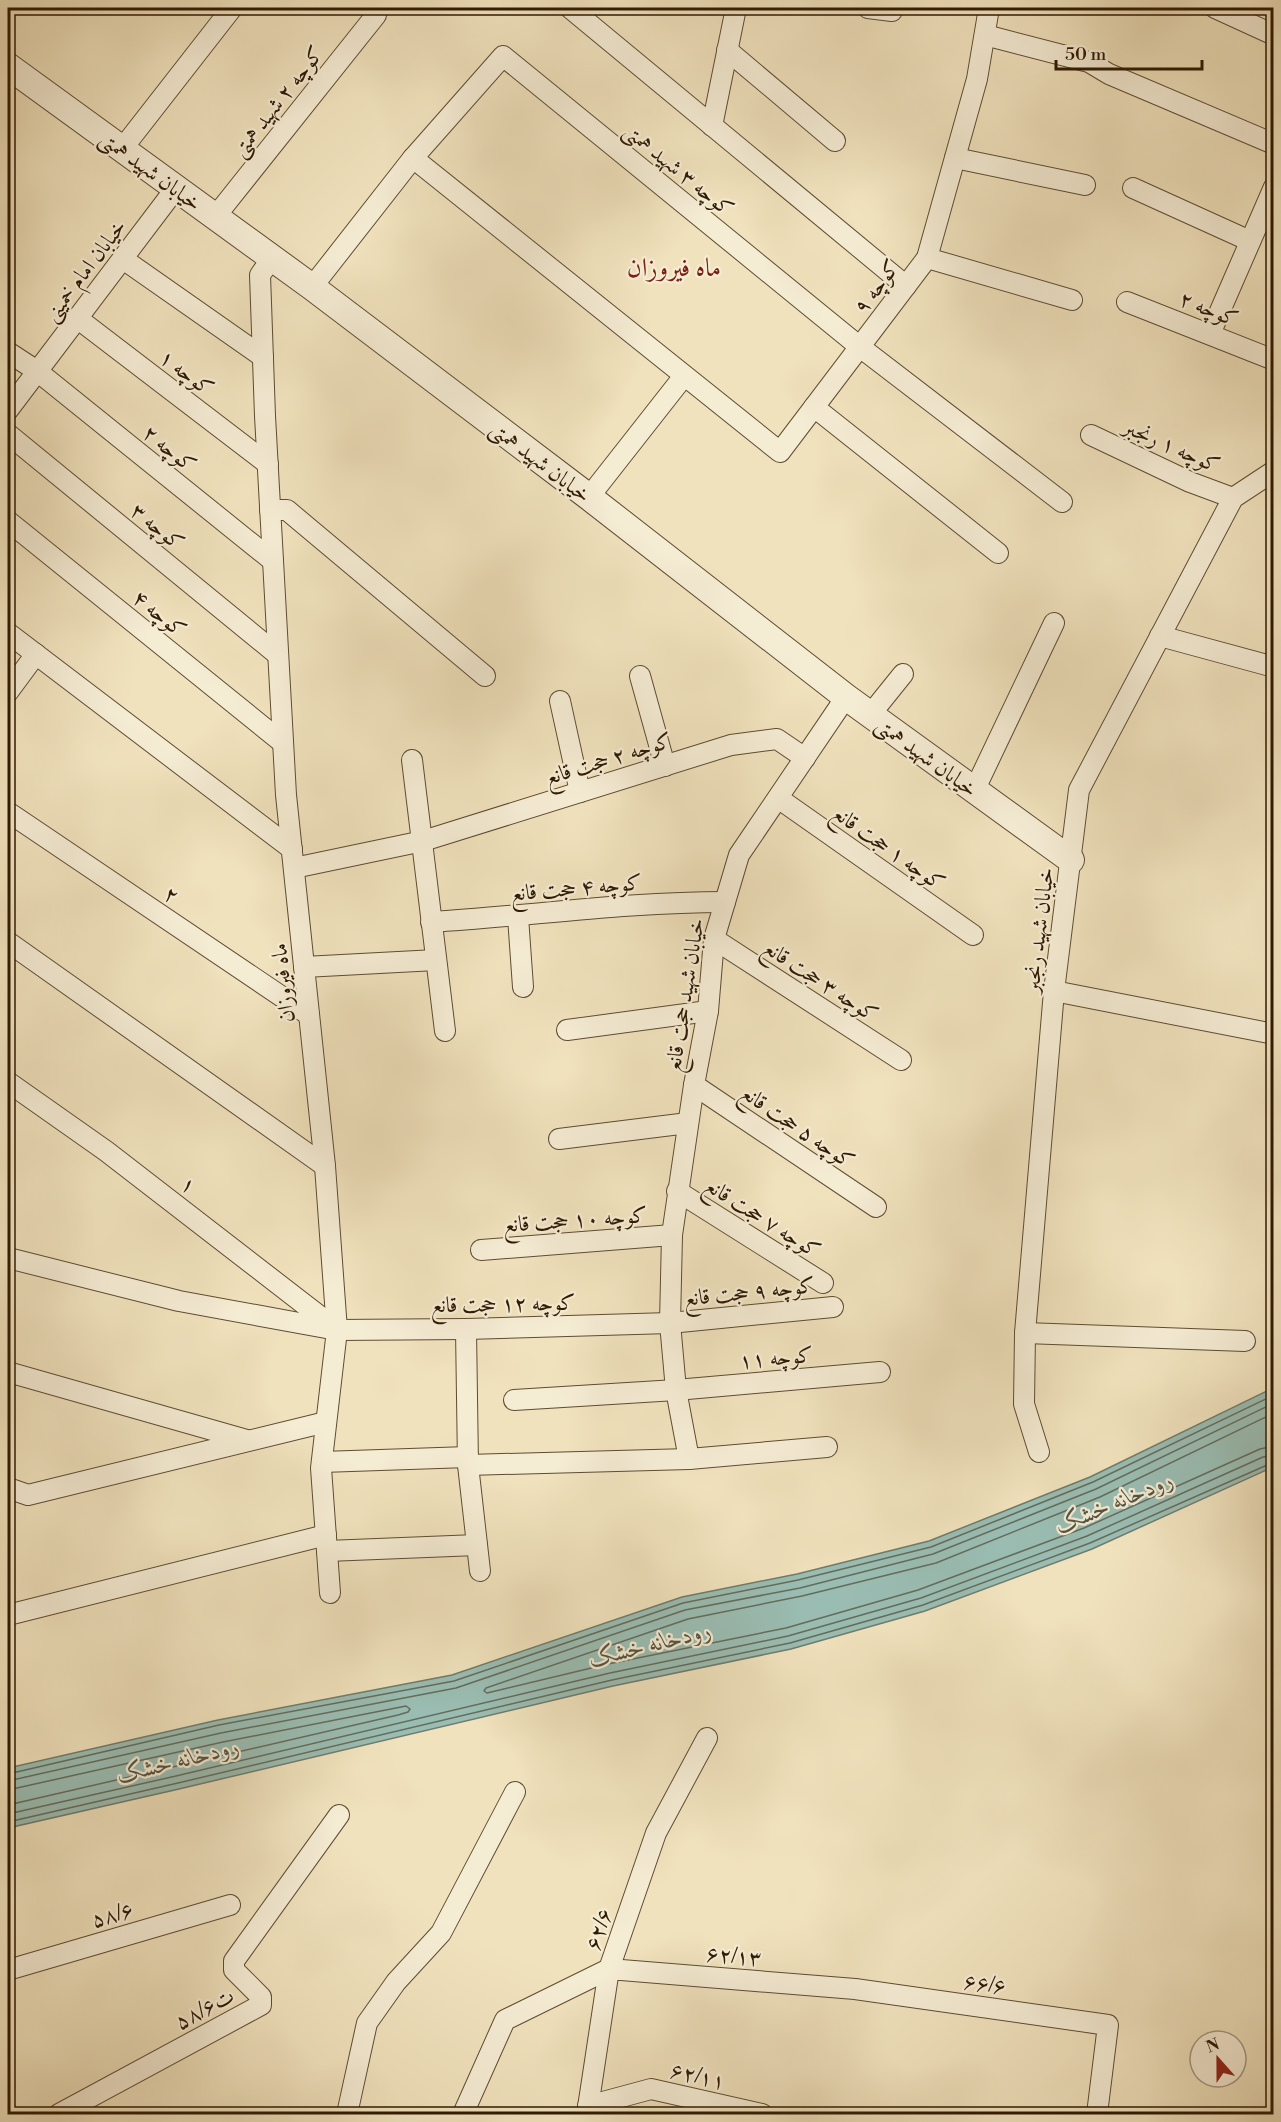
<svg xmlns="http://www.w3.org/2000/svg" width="1281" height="2122" font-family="'Libre Bodoni',Amiri,serif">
	<rect width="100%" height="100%" fill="#f0e2bd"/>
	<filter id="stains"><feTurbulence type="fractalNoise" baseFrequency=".00333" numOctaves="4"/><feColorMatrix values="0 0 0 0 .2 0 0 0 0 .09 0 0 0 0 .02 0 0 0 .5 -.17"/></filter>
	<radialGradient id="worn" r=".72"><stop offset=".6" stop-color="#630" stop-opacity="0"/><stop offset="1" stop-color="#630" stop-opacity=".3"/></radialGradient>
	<polygon fill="#9abdb3" stroke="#6f7c6d" stroke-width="1.5" points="1273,1388 1273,1467 1092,1549 925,1611 791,1649 613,1686 179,1789 8,1828 8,1768 218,1720 452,1675 682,1597 797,1574 929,1541 1090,1477"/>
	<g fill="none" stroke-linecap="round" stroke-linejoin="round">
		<g stroke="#646c5b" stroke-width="1.5">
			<polyline points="1274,1413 1100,1497 936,1563 802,1596 688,1619 486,1688 484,1691 487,1693 608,1664 786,1628 918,1590 1084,1528 1260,1449 1274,1446"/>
			<polyline points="8,1774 219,1725 454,1681 683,1603 798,1580 931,1547 1093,1482 1274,1395"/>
			<polyline points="8,1781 221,1733 456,1688 685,1610 800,1588 933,1554 1096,1489 1274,1403"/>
			<polyline points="8,1790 223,1742 406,1706 410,1709 408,1712 398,1715 8,1805"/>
			<polyline points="8,1814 176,1776 610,1673 788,1636 921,1598 1087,1536 1263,1457 1274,1455"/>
			<polyline points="8,1822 178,1783 612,1680 790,1643 923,1605 1090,1543 1274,1462"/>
		</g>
		<g stroke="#5e4c32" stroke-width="22">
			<g id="minor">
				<polyline points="570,8 906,286"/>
				<polyline points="868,8 892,11"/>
				<polyline points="1215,8 1274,35"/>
				<polyline points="985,35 1089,62 1109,74 1274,144"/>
				<polyline points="727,50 835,141"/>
				<polyline points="712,126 736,8"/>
				<polyline points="122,149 232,8"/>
				<polyline points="413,158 780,452 927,258 977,79 989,8"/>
				<polyline points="955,158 1085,185"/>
				<polyline points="1133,188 1250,241"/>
				<polyline points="215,217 376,15"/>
				<polyline points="272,258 260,275 265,416 286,795 325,1166 337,1330 321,1468 330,1593"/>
				<polyline points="927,258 1072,300"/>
				<polyline points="123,259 263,357"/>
				<polyline points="312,287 413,158 503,56 860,347 1062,502"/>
				<polyline points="1127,302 1274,360"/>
				<polyline points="77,318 268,464"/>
				<polyline points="1210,334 1274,187"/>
				<polyline points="8,352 37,371 273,561"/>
				<polyline points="814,407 998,553"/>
				<polyline points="8,410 176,188"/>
				<polyline points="8,434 278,655"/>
				<polyline points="1091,435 1190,482 1233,498"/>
				<polyline points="589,497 684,376"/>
				<polyline points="270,510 287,510 485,676"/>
				<polyline points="8,521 283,743"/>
				<polyline points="8,633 292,849"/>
				<polyline points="1160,636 1274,667"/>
				<polyline points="640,676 665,766"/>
				<polyline points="8,692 36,654"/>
				<polyline points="560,701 580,792"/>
				<polyline points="870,715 903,674"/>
				<polyline points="412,760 445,1031"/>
				<polyline points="974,791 1054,623"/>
				<polyline points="778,798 973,935"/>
				<polyline points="8,812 309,1015"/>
				<polyline points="294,868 423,841 731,745 777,739 805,758"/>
				<polyline points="518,917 523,987"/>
				<path d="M431 922C529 916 627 902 725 902"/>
				<polyline points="714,939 901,1060"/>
				<polyline points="8,942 325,1166"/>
				<polyline points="304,967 436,960"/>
				<polyline points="1054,991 1274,1034"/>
				<polyline points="567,1030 708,1011"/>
				<polyline points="8,1082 106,1151 335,1328"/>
				<polyline points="694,1085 876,1207"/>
				<polyline points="559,1139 688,1123"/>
				<polyline points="677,1191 823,1283"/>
				<polyline points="481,1250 672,1235"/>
				<polyline points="8,1258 179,1301 337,1330 466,1329 670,1323 833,1307"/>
				<polyline points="466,1329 468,1465 480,1571"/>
				<polyline points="1025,1333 1245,1341"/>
				<polyline points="8,1372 247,1440"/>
				<polyline points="514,1400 676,1390 880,1372"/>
				<polyline points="1039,1452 1024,1404 1025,1333 1054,991 1079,790 1233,498 1274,471"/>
				<polyline points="689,1459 676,1390 670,1323 672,1235 694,1085 708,1011 714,939 739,855 846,697"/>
				<polyline points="322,1462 468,1457"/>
				<polyline points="468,1465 689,1459 827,1447"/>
				<polyline points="8,1488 28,1495 326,1422"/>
				<polyline points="327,1551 477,1545"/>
				<polyline points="8,1615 326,1535"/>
				<polyline points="8,1970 230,1905"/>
				<polyline points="588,2106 651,2089 762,2114"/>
				<polyline points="59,2114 261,2005 261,1997 234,1970 234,1961 339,1815"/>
				<polyline points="347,2114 367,2023 396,1982 441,1933 515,1792"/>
				<polyline points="463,2114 505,2020 609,1969 656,1833 707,1738"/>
				<polyline points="587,2114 609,1969 855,1989 1108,2025 1097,2114"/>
			</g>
		</g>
		<g stroke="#5e4c32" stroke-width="28">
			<polyline id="tertiary" points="8,66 312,287 589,497 846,697 1071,860"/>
		</g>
		<use href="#minor" stroke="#f5ecd4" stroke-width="20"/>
		<use href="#tertiary" stroke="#f5ecd4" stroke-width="26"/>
	</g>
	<g text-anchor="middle" stroke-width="4.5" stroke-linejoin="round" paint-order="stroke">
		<g font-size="22" fill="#2e1a03" stroke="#f5ecd4">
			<text transform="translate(277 101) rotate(-52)" y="8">کوچه ۲ شهید همتی</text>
			<text transform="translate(679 169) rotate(39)" y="8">کوچه ۳ شهید همتی</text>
			<text transform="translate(151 170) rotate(36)" y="8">خیابان شهید همتی</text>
			<text transform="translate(84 270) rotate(-53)" y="8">خیابان امام خمینی</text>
			<text transform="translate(876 286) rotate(-53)" y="8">کوچه ۹</text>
			<text transform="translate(1209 308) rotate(22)" y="8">کوچه ۲</text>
			<text transform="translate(187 372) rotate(37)" y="8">کوچه ۱</text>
			<text transform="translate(1172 445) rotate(24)" y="8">کوچه ۱ رنجبر</text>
			<text transform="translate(170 448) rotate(39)" y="8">کوچه ۲</text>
			<text transform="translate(541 461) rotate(37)" y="8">خیابان شهید همتی</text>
			<text transform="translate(158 526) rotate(39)" y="8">کوچه ۳</text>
			<text transform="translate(160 613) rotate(39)" y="8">کوچه ۴</text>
			<text transform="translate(927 756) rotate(36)" y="8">خیابان شهید همتی</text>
			<text transform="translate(608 758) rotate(-17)" y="8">کوچه ۲ حجت قانع</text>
			<text transform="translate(889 847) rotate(35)" y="8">کوچه ۱ حجت قانع</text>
			<text transform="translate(576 887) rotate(-5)" y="8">کوچه ۴ حجت قانع</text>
			<text transform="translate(172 894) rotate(34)" y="8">۲</text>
			<text transform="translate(1038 930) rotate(-83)" y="8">خیابان شهید رنجبر</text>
			<text transform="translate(821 980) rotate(33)" y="8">کوچه ۳ حجت قانع</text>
			<text transform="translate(282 983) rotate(-96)" y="8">ماه فیروزان</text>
			<text transform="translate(684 995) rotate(-81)" y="8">خیابان شهید حجت قانع</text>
			<text transform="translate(798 1126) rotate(34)" y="8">کوچه ۵ حجت قانع</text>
			<text transform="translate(189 1184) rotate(38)" y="8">۱</text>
			<text transform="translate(763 1217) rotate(32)" y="8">کوچه ۷ حجت قانع</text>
			<text transform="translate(575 1219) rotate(-4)" y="8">کوچه ۱۰ حجت قانع</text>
			<text transform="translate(749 1291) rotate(-6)" y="8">کوچه ۹ حجت قانع</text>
			<text transform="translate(503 1303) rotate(-1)" y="8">کوچه ۱۲ حجت قانع</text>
			<text transform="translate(776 1357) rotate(-5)" y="8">کوچه ۱۱</text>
			<text transform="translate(112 1914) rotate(-16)" y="8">۵۸/۶</text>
			<text transform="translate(598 1929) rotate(-71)" y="8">۶۲/۶</text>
			<text transform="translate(734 1955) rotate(5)" y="8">۶۲/۱۳</text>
			<text transform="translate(985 1983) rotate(8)" y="8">۶۶/۶</text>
			<text transform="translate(204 2008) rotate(-28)" y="8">۵۸/۶ت</text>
			<text transform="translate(698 2075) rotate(13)" y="8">۶۲/۱۱</text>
		</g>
		<g font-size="24" font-style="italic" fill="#545341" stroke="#f5ecd4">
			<text transform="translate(1114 1502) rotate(-23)" y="8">رودخانه خشک</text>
			<text transform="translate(650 1644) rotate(-14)" y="8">رودخانه خشک</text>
			<text transform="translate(178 1760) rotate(-14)" y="8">رودخانه خشک</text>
		</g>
		<g font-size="26" fill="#7a1f14" stroke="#f5ecd4">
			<text x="674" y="276">ماه فیروزان</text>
		</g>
	</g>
	<rect width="1281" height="2122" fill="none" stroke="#f0e2bd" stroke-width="30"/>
	<rect x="9" y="9" width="1263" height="2104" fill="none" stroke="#2e1a03" stroke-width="3"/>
	<rect x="15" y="15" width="1251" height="2092" fill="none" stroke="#2e1a03" stroke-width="1.5"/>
	<g transform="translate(1218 2059) rotate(339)"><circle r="28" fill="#f5ecd4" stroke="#a59880" stroke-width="1.5"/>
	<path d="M0-4.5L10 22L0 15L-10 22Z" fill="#8f2418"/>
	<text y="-9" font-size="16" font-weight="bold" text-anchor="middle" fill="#2e1a03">N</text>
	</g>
	<path d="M1056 60v9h146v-9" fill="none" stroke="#2e1a03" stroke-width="3"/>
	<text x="1065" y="60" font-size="18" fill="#2e1a03" stroke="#f5ecd4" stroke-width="4.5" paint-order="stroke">50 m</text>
	<rect width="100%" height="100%" filter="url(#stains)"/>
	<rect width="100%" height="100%" fill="url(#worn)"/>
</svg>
